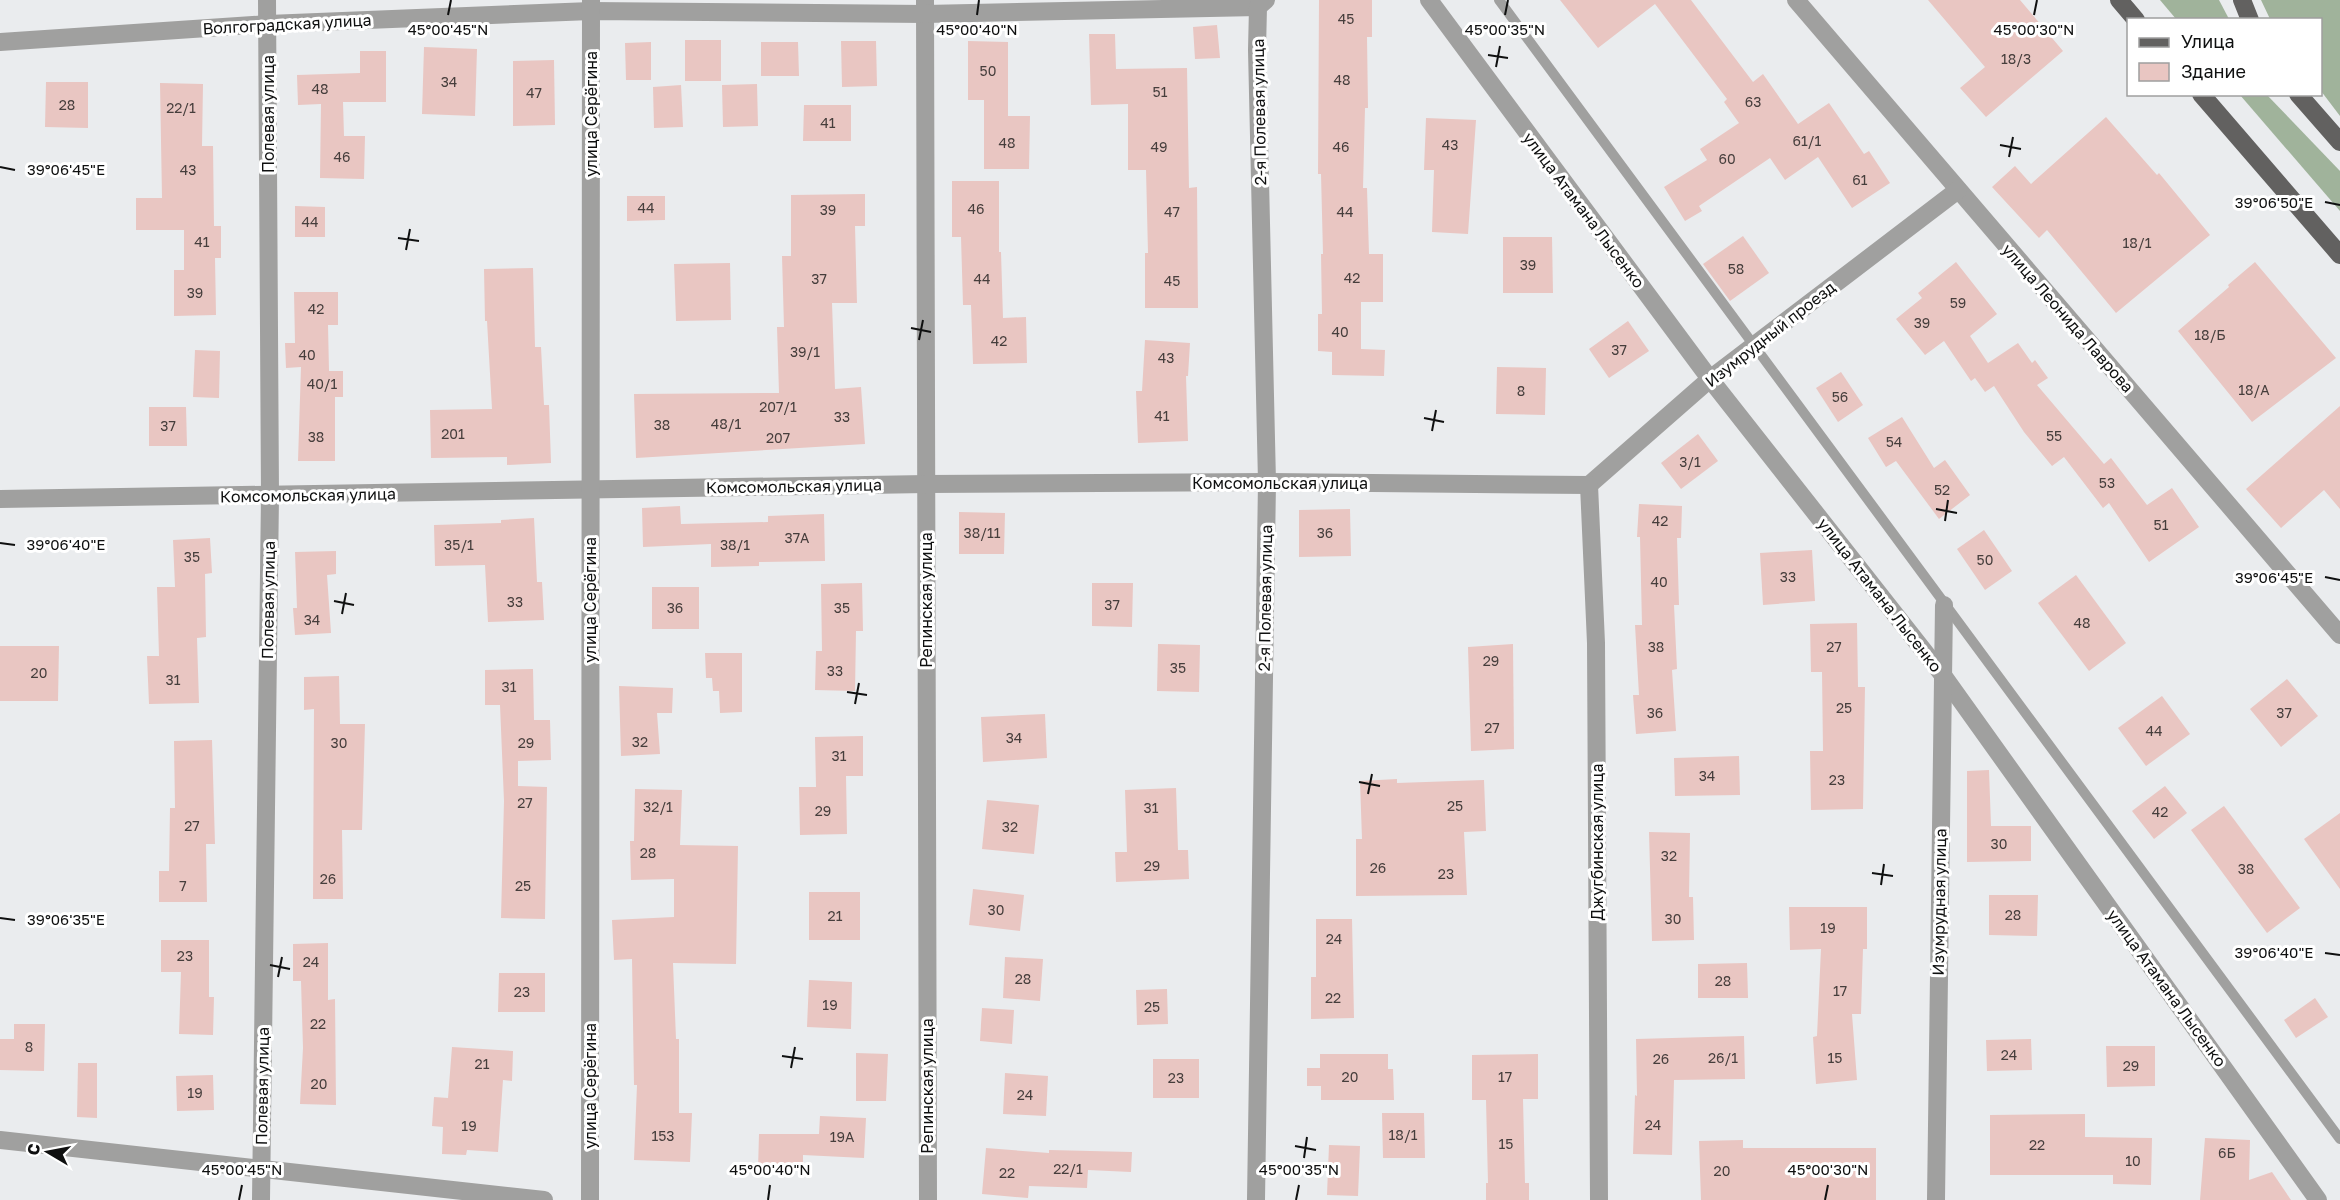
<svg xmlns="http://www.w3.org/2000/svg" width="2340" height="1200" font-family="'Golos Text',sans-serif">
	<rect width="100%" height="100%" fill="#eaecee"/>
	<g fill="#a0b39b">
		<polygon points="2160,0 2219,0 2229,19 2176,19"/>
		<polygon points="2261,0 2340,0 2340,116 2321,91 2320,20 2270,19"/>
		<polygon points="2240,95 2267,95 2340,171 2340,211"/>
	</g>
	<g fill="#e9c6c2">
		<polygon points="1319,0 1372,0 1372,37 1367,37 1368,108 1365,108 1363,188 1367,188 1369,254 1383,254 1383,302 1361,302 1361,349 1385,350 1384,376 1332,375 1332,352 1318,351 1318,314 1322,314 1321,254 1323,254 1321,174 1318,174"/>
		<polygon points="1560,0 1691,0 1753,82 1763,74 1798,124 1829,103 1864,154 1869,151 1890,183 1852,208 1818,157 1785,180 1770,158 1699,206 1702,211 1685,221 1664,187 1707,160 1700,149 1739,123 1724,102 1727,99 1655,4 1598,48"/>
		<polygon points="1928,0 2020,0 2063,51 1986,117 1960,88 1985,67"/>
		<polygon points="1217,25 1220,58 1195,59 1193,27"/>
		<polygon points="1089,34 1115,34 1116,69 1187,68 1189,188 1197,187 1198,308 1145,308 1145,253 1148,253 1146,170 1128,170 1128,104 1091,105"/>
		<rect x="685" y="40" width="36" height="41"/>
		<polygon points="841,41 876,41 877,86 842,87"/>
		<polygon points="968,41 1008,42 1008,116 1030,116 1029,169 984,169 984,100 968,100"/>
		<polygon points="651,42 651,80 626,80 625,43"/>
		<polygon points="761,42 798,42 799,76 761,76"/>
		<polygon points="424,47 477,49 475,116 422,114"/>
		<polygon points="360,51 386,51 386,102 343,102 344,136 365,136 364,179 320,178 321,104 298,105 297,75 360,73"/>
		<polygon points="554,60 555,125 513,126 513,61"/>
		<polygon points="46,82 88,82 88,128 45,127"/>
		<polygon points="160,83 203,84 202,146 213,146 214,226 221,226 221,258 215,258 216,315 174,316 174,270 184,270 184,230 136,230 136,198 162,198"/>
		<polygon points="757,84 758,126 723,127 722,85"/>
		<polygon points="681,85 683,127 654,128 653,87"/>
		<polygon points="804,105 851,105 851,141 803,141"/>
		<polygon points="2106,117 2157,175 2159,173 2210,235 2116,313 2047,230 2039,238 1992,187 2015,166 2031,184"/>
		<polygon points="1426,118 1476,120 1468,234 1432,232 1434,170 1424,170"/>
		<polygon points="952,181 999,181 999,252 1001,252 1003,318 1026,317 1027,363 973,364 971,305 963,305 961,237 952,237"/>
		<polygon points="865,194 865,226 855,226 857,303 832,303 835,389 861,387 865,444 636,458 634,394 779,393 777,327 784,327 782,256 791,256 791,195"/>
		<polygon points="627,196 665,196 665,220 627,221"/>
		<polygon points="295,206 325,207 325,237 295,237"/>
		<polygon points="1743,236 1769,273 1730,301 1703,264"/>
		<polygon points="1503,237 1552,237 1553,293 1503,293"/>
		<polygon points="1956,262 1997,314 1970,336 1988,363 2018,343 2032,363 2035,360 2048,378 2037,385 2104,464 2111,458 2147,505 2172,488 2199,527 2149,562 2109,503 2103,508 2064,457 2052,466 2024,432 1994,386 1985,392 1975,378 1971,381 1944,341 1925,355 1896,319 1922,298 1918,293"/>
		<polygon points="2255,262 2336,358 2252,422 2178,331 2229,287 2228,285"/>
		<polygon points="730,263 731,320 676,321 674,264"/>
		<polygon points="533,268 535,347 541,347 544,405 549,405 551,463 507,465 507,457 431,458 430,410 492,409 487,321 485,321 484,269"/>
		<polygon points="294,292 338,292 338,325 328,325 329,371 343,371 343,397 335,397 335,461 298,461 301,367 286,368 285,343 295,343"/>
		<polygon points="1628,321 1649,351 1609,378 1589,349"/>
		<polygon points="1145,340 1190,343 1188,376 1186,376 1188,441 1138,443 1136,391 1142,391"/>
		<polygon points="195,350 220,351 219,398 193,397"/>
		<polygon points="1497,367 1546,368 1545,415 1496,414"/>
		<polygon points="1841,372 1863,405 1838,422 1816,388"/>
		<polygon points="2340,406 2340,509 2324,490 2281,528 2246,489"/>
		<polygon points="149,407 186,407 187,446 149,446"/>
		<polygon points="1902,417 1934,468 1945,460 1970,495 1939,519 1896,461 1886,467 1868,438"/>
		<polygon points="1698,434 1718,461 1681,489 1661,463"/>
		<polygon points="1639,504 1682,506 1681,538 1677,538 1679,605 1674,605 1677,669 1672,670 1676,731 1636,734 1633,695 1639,695 1635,625 1642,625 1640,537 1637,537"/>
		<polygon points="680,506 681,524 768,522 768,516 824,514 825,561 759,562 759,566 711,567 711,544 643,547 642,508"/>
		<polygon points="1350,509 1351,556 1299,557 1299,510"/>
		<polygon points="959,512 1005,513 1004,554 959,554"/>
		<polygon points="534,518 537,582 542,582 544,620 488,622 485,565 435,566 434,525 501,523 501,520"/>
		<polygon points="1984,530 2012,571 1985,590 1957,549"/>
		<polygon points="210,538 212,573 205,574 206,637 197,638 199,703 149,704 147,656 159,656 157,587 175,587 173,540"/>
		<polygon points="1812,550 1815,601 1763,605 1760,553"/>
		<polygon points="336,551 336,574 327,575 331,633 295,635 293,608 297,608 295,552"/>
		<polygon points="2076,575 2126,643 2089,671 2038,603"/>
		<polygon points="862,583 863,631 856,631 855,691 815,690 816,651 822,651 821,584"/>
		<polygon points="1092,583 1133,583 1132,627 1092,626"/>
		<rect x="652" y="587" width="47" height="42"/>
		<polygon points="1857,623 1858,687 1865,687 1863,809 1811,810 1810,751 1823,751 1822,672 1811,672 1810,624"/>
		<polygon points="1158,644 1200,645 1199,692 1157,691"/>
		<polygon points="1513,644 1514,749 1471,751 1468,647"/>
		<polygon points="0,646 59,646 58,701 0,701"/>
		<polygon points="705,653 742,653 742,712 720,713 719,691 713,691 712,678 706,678"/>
		<polygon points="533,669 534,720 550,720 551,760 518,761 518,786 547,787 545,919 501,918 504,801 500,705 485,705 485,670"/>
		<polygon points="339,676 340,724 365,724 362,830 342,830 343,899 313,899 314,709 304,710 304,677"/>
		<polygon points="2287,679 2318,716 2281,747 2250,709"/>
		<polygon points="619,686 673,688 672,713 657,713 660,754 621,756"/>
		<polygon points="2162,696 2190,734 2146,766 2118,728"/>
		<polygon points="1045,714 1047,758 983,762 981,717"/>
		<polygon points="863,736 863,776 846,776 847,834 800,835 799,787 816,787 815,737"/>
		<polygon points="212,740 215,844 206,844 207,902 159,902 159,871 169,871 170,808 175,808 174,741"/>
		<polygon points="1739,756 1740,795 1675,796 1674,758"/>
		<polygon points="1989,770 1991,826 2031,826 2031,861 1967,862 1967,771"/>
		<polygon points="1397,779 1397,783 1484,780 1486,831 1464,832 1467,895 1356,896 1356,839 1362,839 1360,781"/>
		<polygon points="2165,786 2187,813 2154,839 2132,811"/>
		<polygon points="1176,788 1178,850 1188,850 1189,879 1116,882 1115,852 1127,852 1125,790"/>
		<polygon points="635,789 682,790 680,845 738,846 736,964 673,963 676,1039 679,1039 679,1113 692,1113 690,1162 634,1160 637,1085 634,1085 632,959 614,960 612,920 674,917 674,879 631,880 630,841 634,841"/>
		<polygon points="987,800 1039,805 1034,854 982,849"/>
		<polygon points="2224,806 2300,908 2267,933 2191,830"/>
		<polygon points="2340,813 2340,889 2304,839"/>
		<polygon points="1649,832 1690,833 1689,897 1693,897 1694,940 1652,941"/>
		<polygon points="973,889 1024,895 1020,931 969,925"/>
		<rect x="809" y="892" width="51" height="48"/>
		<polygon points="1989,895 2038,895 2037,936 1989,935"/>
		<polygon points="1789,907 1867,907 1867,949 1863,949 1861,1014 1852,1014 1857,1080 1816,1084 1813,1037 1817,1036 1821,949 1790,950"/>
		<polygon points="1316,919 1352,919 1354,1018 1311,1019 1311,977 1316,977"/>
		<polygon points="161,940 209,940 209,997 214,997 213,1035 179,1034 181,972 161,972"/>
		<polygon points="328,943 328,1000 335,999 336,1105 300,1104 303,1048 301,981 293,981 293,944"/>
		<polygon points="1005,957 1043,959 1040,1001 1003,998"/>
		<polygon points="1747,963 1748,998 1698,998 1698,964"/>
		<polygon points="499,973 545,973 545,1012 498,1012"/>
		<polygon points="809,980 852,982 851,1029 807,1027"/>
		<polygon points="1167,989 1168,1024 1137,1025 1136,990"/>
		<polygon points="2315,998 2328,1017 2296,1038 2284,1020"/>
		<polygon points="982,1008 1014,1010 1012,1044 980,1041"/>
		<polygon points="14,1024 45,1024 44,1071 0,1070 0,1039 14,1039"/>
		<polygon points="1744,1036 1745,1079 1674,1080 1672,1155 1633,1154 1635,1095 1637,1096 1636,1039"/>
		<polygon points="2031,1039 2032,1070 1987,1071 1986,1040"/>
		<polygon points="2106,1046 2155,1046 2155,1086 2107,1087"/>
		<polygon points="452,1047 513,1051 512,1081 503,1080 498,1152 467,1150 466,1155 442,1154 443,1127 432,1126 434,1097 448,1098"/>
		<polygon points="856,1053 888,1054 886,1101 856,1101"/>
		<polygon points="1320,1054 1388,1054 1388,1069 1393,1069 1394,1100 1321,1100 1321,1086 1307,1086 1307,1068 1320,1068"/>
		<polygon points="1538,1054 1538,1099 1523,1099 1525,1183 1529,1183 1529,1200 1486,1200 1486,1183 1488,1183 1486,1100 1472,1100 1472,1055"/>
		<rect x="1153" y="1059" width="46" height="39"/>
		<polygon points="78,1063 97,1063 97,1118 77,1117"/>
		<polygon points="1005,1073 1048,1076 1046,1116 1003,1114"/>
		<polygon points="213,1075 214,1110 177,1111 176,1076"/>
		<polygon points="1382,1113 1424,1113 1425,1158 1383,1158"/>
		<polygon points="2085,1114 2085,1137 2152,1138 2151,1185 2113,1184 2113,1175 1990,1175 1990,1115"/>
		<polygon points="820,1116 866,1118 864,1158 803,1155 803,1170 758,1169 759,1134 819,1134"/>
		<polygon points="2205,1138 2250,1140 2249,1180 2272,1172 2291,1200 2200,1200"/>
		<polygon points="1743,1140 1743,1148 1876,1148 1876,1200 1701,1200 1699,1141"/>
		<polygon points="1329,1145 1360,1146 1358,1196 1327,1195"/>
		<polygon points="986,1148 1049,1153 1049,1150 1132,1152 1131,1172 1088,1170 1087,1188 1029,1186 1028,1198 982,1194"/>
	</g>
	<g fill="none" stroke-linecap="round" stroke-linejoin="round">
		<polyline stroke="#a0a09f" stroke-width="10" points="1499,0 2340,1139"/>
		<g stroke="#a0a09f" stroke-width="18">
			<polyline points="925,0 928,1200"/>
			<polyline points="1429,0 1710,379 1942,674 2318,1200"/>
			<polyline points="1796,0 2340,635"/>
			<polyline points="0,42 268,24 591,11 925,14 1258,7"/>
			<polyline points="1589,485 1596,643 1599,1200"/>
			<polyline points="1589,485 1710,379 1958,190"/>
			<polyline points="0,499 926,484 1267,482 1589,485"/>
			<polyline points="0,1140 544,1200"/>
			<polyline points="261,1200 270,495 267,0"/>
			<polyline points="590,1200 591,0"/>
			<polyline points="1256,1200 1267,482 1257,50 1258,7 1266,0"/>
			<polyline points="1936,1200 1944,605"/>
		</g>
		<g stroke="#626160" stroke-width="18">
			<polyline points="2119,0 2136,20"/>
			<polyline points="2242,0 2250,20"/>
			<polyline points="2201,94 2340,255"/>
			<polyline points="2298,94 2340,142"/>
		</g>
	</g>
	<path fill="none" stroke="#0f1010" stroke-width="2" d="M448 15 451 0M977 15 979 0M1505 15 1508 0M2034 15 2037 0M1488 55 1508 58M1496 67 1500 46M2000 145 2021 149M2009 157 2013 137M0 167 15 170M2325 202 2340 205M398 238 419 241M406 250 410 229M911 328 931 332M919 340 923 320M1424 418 1444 422M1432 431 1436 410M1936 509 1957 513M1945 521 1948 500M0 543 15 545M2325 577 2340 580M334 601 354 605M342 614 346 593M847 692 867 695M855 704 859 683M1359 782 1380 786M1368 794 1372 774M1872 873 1893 876M1881 885 1884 864M0 918 15 920M2325 953 2340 955M270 965 290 969M278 977 282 957M782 1056 803 1059M791 1068 795 1047M1295 1146 1316 1150M1304 1158 1307 1137M239 1200 242 1185M768 1200 770 1185M1296 1200 1299 1185M1825 1200 1828 1185"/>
	<g text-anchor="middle" stroke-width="6" stroke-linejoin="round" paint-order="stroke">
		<g font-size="14" fill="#463e3c">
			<text x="1346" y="24">45</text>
			<text x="2016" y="64">18/3</text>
			<text x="988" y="76">50</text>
			<text x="1342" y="85">48</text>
			<text x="449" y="87">34</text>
			<text x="320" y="94">48</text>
			<text x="1160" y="97">51</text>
			<text x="534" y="98">47</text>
			<text x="1753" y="107">63</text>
			<text x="67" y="110">28</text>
			<text x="181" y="113">22/1</text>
			<text x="828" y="128">41</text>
			<text x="1807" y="146">61/1</text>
			<text x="1007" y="148">48</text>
			<text x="1450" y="150">43</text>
			<text x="1159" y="152">49</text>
			<text x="1341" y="152">46</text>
			<text x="342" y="162">46</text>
			<text x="1727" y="164">60</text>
			<text x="188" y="175">43</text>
			<text x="1860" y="185">61</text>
			<text x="646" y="213">44</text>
			<text x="976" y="214">46</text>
			<text x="828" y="215">39</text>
			<text x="1172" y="217">47</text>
			<text x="1345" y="217">44</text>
			<text x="310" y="227">44</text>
			<text x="202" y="247">41</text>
			<text x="2137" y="248">18/1</text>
			<text x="1528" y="270">39</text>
			<text x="1736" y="274">58</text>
			<text x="1352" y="283">42</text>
			<text x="819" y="284">37</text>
			<text x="982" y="284">44</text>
			<text x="1172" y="286">45</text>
			<text x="195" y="298">39</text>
			<text x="1958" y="308">59</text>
			<text x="316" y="314">42</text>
			<text x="1922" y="328">39</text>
			<text x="1340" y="337">40</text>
			<text x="2210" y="340">18/Б</text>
			<text x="999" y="346">42</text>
			<text x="1619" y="355">37</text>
			<text x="805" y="357">39/1</text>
			<text x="307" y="360">40</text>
			<text x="1166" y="363">43</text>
			<text x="322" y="389">40/1</text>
			<text x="2254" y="395">18/А</text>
			<text x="1521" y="396">8</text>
			<text x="1840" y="402">56</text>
			<text x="778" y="412">207/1</text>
			<text x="1162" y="421">41</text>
			<text x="842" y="422">33</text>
			<text x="726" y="429">48/1</text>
			<text x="662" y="430">38</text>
			<text x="168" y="431">37</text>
			<text x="453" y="439">201</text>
			<text x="2054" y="441">55</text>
			<text x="316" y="442">38</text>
			<text x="778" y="443">207</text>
			<text x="1894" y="447">54</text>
			<text x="1690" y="467">3/1</text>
			<text x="2107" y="488">53</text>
			<text x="1942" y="495">52</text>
			<text x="1660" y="526">42</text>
			<text x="2161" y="530">51</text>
			<text x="982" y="538">38/11</text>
			<text x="1325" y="538">36</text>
			<text x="797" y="543">37А</text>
			<text x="459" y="550">35/1</text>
			<text x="735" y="550">38/1</text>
			<text x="192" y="562">35</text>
			<text x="1985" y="565">50</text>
			<text x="1788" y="582">33</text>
			<text x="1659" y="587">40</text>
			<text x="515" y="607">33</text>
			<text x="1112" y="610">37</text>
			<text x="675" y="613">36</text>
			<text x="842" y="613">35</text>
			<text x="312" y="625">34</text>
			<text x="2082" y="628">48</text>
			<text x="1656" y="652">38</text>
			<text x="1834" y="652">27</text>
			<text x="1491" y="666">29</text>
			<text x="1178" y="673">35</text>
			<text x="835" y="676">33</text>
			<text x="39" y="678">20</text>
			<text x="173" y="685">31</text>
			<text x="509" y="692">31</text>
			<text x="1844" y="713">25</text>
			<text x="1655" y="718">36</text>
			<text x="2284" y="718">37</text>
			<text x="1492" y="733">27</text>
			<text x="2154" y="736">44</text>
			<text x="1014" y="743">34</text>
			<text x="640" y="747">32</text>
			<text x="339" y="748">30</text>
			<text x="526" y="748">29</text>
			<text x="839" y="761">31</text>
			<text x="1707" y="781">34</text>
			<text x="1837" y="785">23</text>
			<text x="525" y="808">27</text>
			<text x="1455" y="811">25</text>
			<text x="658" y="812">32/1</text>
			<text x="1151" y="813">31</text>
			<text x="823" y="816">29</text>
			<text x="2160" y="817">42</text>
			<text x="192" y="831">27</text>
			<text x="1010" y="832">32</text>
			<text x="1999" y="849">30</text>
			<text x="648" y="858">28</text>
			<text x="1669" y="861">32</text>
			<text x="1152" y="871">29</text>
			<text x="1378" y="873">26</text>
			<text x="2246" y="874">38</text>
			<text x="1446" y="879">23</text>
			<text x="328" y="884">26</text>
			<text x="183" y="891">7</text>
			<text x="523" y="891">25</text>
			<text x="996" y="915">30</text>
			<text x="2013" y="920">28</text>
			<text x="835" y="921">21</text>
			<text x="1673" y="924">30</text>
			<text x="1828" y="933">19</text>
			<text x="1334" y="944">24</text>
			<text x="185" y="961">23</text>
			<text x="311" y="967">24</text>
			<text x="1023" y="984">28</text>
			<text x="1723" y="986">28</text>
			<text x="1840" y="996">17</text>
			<text x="522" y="997">23</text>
			<text x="1333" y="1003">22</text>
			<text x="830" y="1010">19</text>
			<text x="1152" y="1012">25</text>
			<text x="318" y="1029">22</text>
			<text x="29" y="1052">8</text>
			<text x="2009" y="1060">24</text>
			<text x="1723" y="1063">26/1</text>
			<text x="1835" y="1063">15</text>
			<text x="1661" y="1064">26</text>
			<text x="482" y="1069">21</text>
			<text x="2131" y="1071">29</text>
			<text x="1350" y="1082">20</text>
			<text x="1505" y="1082">17</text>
			<text x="1176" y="1083">23</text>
			<text x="319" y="1089">20</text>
			<text x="195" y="1098">19</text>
			<text x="1025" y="1100">24</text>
			<text x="1653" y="1130">24</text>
			<text x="469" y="1131">19</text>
			<text x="1403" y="1140">18/1</text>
			<text x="663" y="1141">153</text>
			<text x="842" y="1142">19А</text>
			<text x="1506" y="1149">15</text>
			<text x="2037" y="1150">22</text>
			<text x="2227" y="1158">6Б</text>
			<text x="2133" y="1166">10</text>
			<text x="1068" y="1174">22/1</text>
			<text x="1722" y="1176">20</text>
			<text x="1007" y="1178">22</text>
		</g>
		<g font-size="16" fill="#0f1010" stroke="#fff">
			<text transform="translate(287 24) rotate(-3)" y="6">Волгоградская улица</text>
			<text transform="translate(1259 112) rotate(-91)" y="6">2-я Полевая улица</text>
			<text transform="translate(268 114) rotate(-90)" y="6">Полевая улица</text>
			<text transform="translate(591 114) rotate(-90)" y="6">улица Серёгина</text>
			<text transform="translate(1584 210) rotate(53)" y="6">улица Атамана Лысенко</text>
			<text transform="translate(2068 318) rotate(49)" y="6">улица Леонида Лаврова</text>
			<text transform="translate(1770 334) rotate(-38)" y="6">Изумрудный проезд</text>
			<text x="1280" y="489">Комсомольская улица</text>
			<text transform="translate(794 486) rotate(-1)" y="6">Комсомольская улица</text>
			<text transform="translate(308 495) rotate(-1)" y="6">Комсомольская улица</text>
			<text transform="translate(1880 595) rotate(52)" y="6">улица Атамана Лысенко</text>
			<text transform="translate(1265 598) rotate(-89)" y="6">2-я Полевая улица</text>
			<text transform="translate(268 600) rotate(-89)" y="6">Полевая улица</text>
			<text transform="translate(590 600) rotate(-90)" y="6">улица Серёгина</text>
			<text transform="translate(926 600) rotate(-90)" y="6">Репинская улица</text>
			<text transform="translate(1597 842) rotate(-90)" y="6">Джугбинская улица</text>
			<text transform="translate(1939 902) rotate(-89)" y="6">Изумрудная улица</text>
			<text transform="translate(2167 988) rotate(54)" y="6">улица Атамана Лысенко</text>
			<text transform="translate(262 1086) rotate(-89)" y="6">Полевая улица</text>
			<text transform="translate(590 1086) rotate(-90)" y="6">улица Серёгина</text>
			<text transform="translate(927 1086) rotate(-90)" y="6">Репинская улица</text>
		</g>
	</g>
	<g font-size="15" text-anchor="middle" fill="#0f1010" stroke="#fff" stroke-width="6" stroke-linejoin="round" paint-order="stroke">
		<text x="448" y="35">45°00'45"N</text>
		<text x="977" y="35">45°00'40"N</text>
		<text x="1505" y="35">45°00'35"N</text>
		<text x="2034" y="35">45°00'30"N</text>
		<text x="66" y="175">39°06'45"E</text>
		<text x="2274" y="208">39°06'50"E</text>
		<text x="66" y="550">39°06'40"E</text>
		<text x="2274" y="583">39°06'45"E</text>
		<text x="66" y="925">39°06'35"E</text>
		<text x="2274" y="958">39°06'40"E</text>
		<text x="242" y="1175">45°00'45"N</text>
		<text x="770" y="1175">45°00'40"N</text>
		<text x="1299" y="1175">45°00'35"N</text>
		<text x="1828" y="1175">45°00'30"N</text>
	</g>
	<rect x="2127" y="18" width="195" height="78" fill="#ffffff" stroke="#9f9f9f" stroke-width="1.5"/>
	<rect x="2139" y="38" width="30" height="9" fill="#626160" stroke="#9f9f9f" stroke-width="1.5"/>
	<text x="2181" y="48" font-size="18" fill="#0f1010">Улица</text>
	<rect x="2139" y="63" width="30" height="18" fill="#e9c6c2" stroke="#9f9f9f" stroke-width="1.5"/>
	<text x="2181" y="78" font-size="18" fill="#0f1010">Здание</text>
	<g transform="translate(48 1152) rotate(280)" stroke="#ffffff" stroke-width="4.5" paint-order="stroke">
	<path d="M0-4.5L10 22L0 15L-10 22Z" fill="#0f1010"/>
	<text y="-9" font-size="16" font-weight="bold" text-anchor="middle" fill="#0f1010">С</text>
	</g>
</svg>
